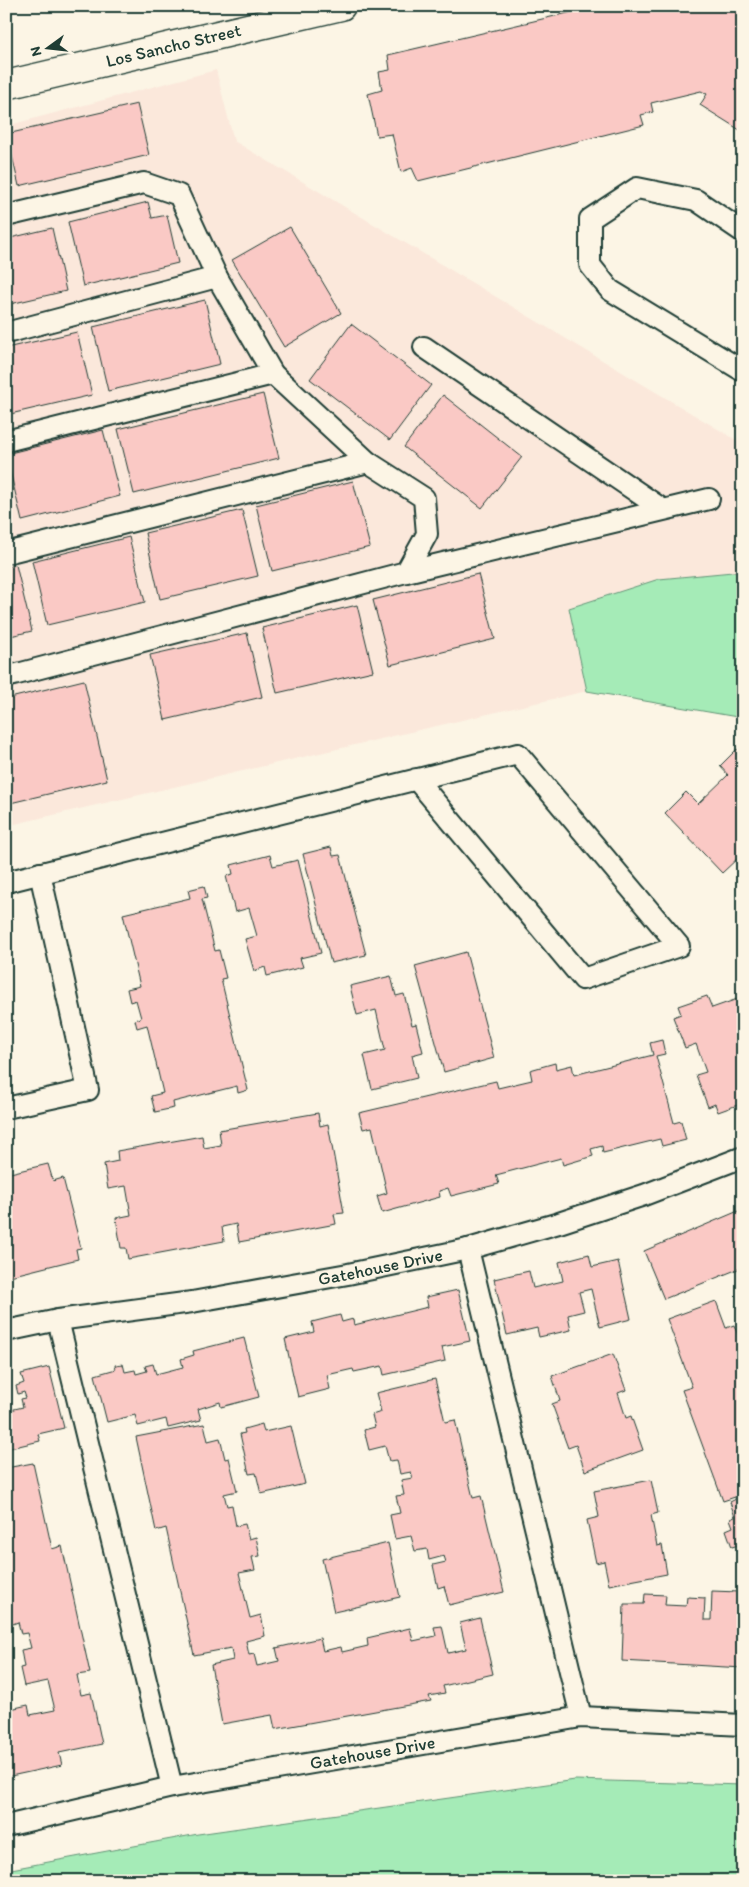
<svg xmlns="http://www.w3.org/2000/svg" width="749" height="1887" font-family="Itim,sans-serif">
	<rect width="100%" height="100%" fill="#fcf5e5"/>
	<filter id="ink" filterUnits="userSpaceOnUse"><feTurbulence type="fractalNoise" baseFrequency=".02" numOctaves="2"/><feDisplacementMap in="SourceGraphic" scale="10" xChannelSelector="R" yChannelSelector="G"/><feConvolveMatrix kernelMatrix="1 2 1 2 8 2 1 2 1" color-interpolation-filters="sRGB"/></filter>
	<g filter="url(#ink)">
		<polygon fill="#fbe8db" points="216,70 234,141 743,444 743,571 659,579 569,608 587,691 6,826 6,126"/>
		<g fill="#a5ebb7" stroke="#629476">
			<polygon points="743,571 743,718 587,691 569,608 659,579"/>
			<polygon points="575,1780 743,1785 743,1881 6,1881 6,1870 198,1834"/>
		</g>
		<g fill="#fac9c5" stroke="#1f3d34">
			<polygon points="598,6 743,6 743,132 700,105 707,94 701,91 651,103 653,112 641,115 644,125 418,181 412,168 401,172 392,134 377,136 368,94 382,90 379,72 390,70 388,55"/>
			<polygon points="137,104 149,155 19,186 7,134"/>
			<polygon points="148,202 152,218 167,215 178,263 83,286 68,222"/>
			<polygon points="290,227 341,313 284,347 232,260"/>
			<polygon points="52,228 66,291 6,305 6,239"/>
			<polygon points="205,300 220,364 108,391 93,327"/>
			<polygon points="351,324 431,385 390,440 310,379"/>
			<polygon points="77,332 92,395 6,415 6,348"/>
			<polygon points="263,394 279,458 134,494 118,429"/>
			<polygon points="443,395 522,457 482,508 404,447"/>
			<polygon points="103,430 120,496 22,521 6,454"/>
			<polygon points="353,481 370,547 272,571 256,505"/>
			<polygon points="242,510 258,576 160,599 145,533"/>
			<polygon points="129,537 145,602 47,625 32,561"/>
			<polygon points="16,565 32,631 6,637 6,567"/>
			<polygon points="478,574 495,639 390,665 373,600"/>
			<polygon points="357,605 373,671 277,693 262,628"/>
			<polygon points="247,633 262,697 165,720 150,655"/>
			<polygon points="84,680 107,780 6,804 6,699"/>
			<polygon points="737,749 743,754 743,862 739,857 722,873 665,813 686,792 698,804 728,775 720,766"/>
			<polygon points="331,847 333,856 340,855 366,955 331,963 303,854"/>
			<polygon points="270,855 273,866 298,860 321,953 300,958 303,967 267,976 265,967 254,971 245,939 257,936 249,908 235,912 226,876 233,874 231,865"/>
			<polygon points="204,886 207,898 202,899 215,951 219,950 226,978 221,979 248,1090 238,1093 237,1086 173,1102 174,1108 155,1112 151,1096 163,1093 147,1025 137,1028 135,1020 141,1018 136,1000 130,1002 127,989 140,986 123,914 190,898 188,890"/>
			<polygon points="466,952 494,1058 444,1072 415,966"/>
			<polygon points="391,976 396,996 404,994 412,1025 416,1024 423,1052 412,1055 417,1078 372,1089 364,1055 385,1050 376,1010 357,1015 350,986"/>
			<polygon points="707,996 712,1008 743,997 743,1103 718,1112 715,1104 708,1107 696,1075 706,1072 696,1044 685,1048 673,1017 681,1014 678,1006"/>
			<polygon points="662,1040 665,1054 656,1056 674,1123 681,1121 686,1140 662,1146 660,1139 603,1153 602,1146 591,1149 593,1156 563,1165 561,1158 496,1175 499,1184 451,1196 448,1188 439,1191 440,1197 382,1213 377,1196 387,1193 372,1127 363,1129 359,1113 496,1081 498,1088 532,1080 530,1070 555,1063 556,1069 572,1065 574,1075 653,1055 650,1043"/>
			<polygon points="318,1113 320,1126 328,1124 344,1213 334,1214 336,1224 239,1242 236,1224 222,1227 224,1241 128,1259 126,1248 121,1248 116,1218 131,1215 126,1186 108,1189 104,1164 118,1161 117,1151 202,1136 204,1148 221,1145 219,1130"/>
			<polygon points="48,1164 53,1181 63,1178 81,1248 76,1249 78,1259 6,1277 6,1174"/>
			<polygon points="743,1209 743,1267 664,1299 644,1251"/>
			<polygon points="589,1254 592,1267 618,1261 631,1319 600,1327 591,1289 579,1292 584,1311 568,1315 571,1330 539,1337 537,1328 507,1335 494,1279 529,1271 533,1288 563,1281 559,1262"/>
			<polygon points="458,1290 470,1341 442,1347 445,1361 384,1375 382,1366 354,1372 353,1369 327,1375 330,1389 298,1397 285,1339 314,1332 312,1322 340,1315 342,1322 353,1319 354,1325 428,1307 426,1297"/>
			<polygon points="716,1301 726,1328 734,1325 743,1348 743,1362 740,1363 743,1371 743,1547 742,1544 732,1547 726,1530 733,1527 730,1519 735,1517 730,1502 736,1499 735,1497 723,1501 682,1390 692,1387 667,1319"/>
			<polygon points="244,1338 259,1397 221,1407 220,1402 198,1409 201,1420 168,1428 166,1419 138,1426 135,1415 107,1422 95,1375 116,1369 115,1365 123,1364 125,1372 135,1370 136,1374 147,1371 145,1366 153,1364 156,1374 183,1367 181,1359 194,1355 193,1351"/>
			<polygon points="613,1354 626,1390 618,1393 626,1418 631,1416 643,1450 585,1471 576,1445 568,1448 552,1404 560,1401 552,1376"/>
			<polygon points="49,1367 64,1428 38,1434 40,1441 6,1449 6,1411 23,1407 21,1399 26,1398 24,1392 18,1394 16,1386 24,1383 21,1374"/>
			<polygon points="435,1379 445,1422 455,1420 473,1498 481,1496 504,1592 449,1605 444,1586 438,1588 433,1565 446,1562 444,1556 429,1560 427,1549 415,1551 411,1536 395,1539 390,1515 400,1513 396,1496 404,1495 401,1480 413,1478 411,1472 400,1474 397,1460 389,1461 385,1446 369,1450 364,1430 375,1427 372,1415 381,1412 376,1393"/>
			<polygon points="204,1424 208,1441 220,1438 225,1459 229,1458 237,1491 224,1494 227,1506 232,1505 236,1526 245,1524 249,1539 256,1537 260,1556 252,1557 255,1570 239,1573 250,1618 261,1615 265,1636 246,1641 249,1655 254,1654 257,1666 279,1661 276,1648 320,1638 323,1651 341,1647 342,1652 368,1646 367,1638 410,1628 413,1641 436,1636 434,1627 442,1626 448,1653 466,1649 460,1623 480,1618 493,1674 443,1686 445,1693 429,1696 431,1701 275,1729 272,1715 222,1724 211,1665 233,1660 231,1648 194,1655 166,1528 156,1531 136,1437"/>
			<polygon points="262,1424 264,1432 291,1426 305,1484 261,1494 256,1473 249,1474 240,1434 245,1433 244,1429"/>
			<polygon points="33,1463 52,1549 62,1546 90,1673 77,1675 81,1695 91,1693 102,1744 59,1753 62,1765 6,1777 6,1710 28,1705 30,1715 55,1710 48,1681 24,1686 20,1668 24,1667 21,1650 31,1648 27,1633 21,1634 18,1622 10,1625 6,1609 6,1468"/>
			<polygon points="651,1480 658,1513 651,1515 657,1546 662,1545 667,1574 609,1585 604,1561 596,1563 587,1520 599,1517 594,1491"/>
			<polygon points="388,1543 400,1597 334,1612 322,1559"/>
			<polygon points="712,1591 739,1592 738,1607 743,1607 743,1668 622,1661 624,1604 644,1604 645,1594 666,1595 665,1605 686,1606 687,1597 705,1598 704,1620 711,1620"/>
		</g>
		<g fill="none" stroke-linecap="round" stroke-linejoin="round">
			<g stroke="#1f3d34" stroke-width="24">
				<g id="service">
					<polyline points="6,216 144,183 179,195 217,277 273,374 368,462 424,498 427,534 406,572 6,677"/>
					<polyline points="743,232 696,200 637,188 590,219 590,265 610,290 743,371"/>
					<polyline points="6,333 217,277"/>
					<polyline points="424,347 662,509"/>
					<polyline points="6,441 273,374"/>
					<polyline points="6,553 368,462"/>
					<polyline points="406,572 709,499"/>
					<polyline points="6,882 518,754 679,946 583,979 416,779"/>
					<polyline points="6,1108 88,1090 40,873"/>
					<polyline points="468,1249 581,1717"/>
					<polyline points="58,1320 172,1787"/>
					<path id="s1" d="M6 1331 58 1320 192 1302 348 1274 468 1249 559 1223 644 1195 743 1157"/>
					<path id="s2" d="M6 1826 172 1787 581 1717 743 1725"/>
				</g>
			</g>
			<g stroke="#1f3d34" stroke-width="31">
				<g id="minor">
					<path id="s3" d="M6 85 341 6"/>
				</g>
			</g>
			<use href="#service" stroke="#fcf5e5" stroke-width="20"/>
			<use href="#minor" stroke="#fcf5e5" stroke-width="28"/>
		</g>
	</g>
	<g text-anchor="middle" stroke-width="4" stroke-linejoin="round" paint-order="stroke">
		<g font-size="18" fill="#1f3d34" stroke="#fcf5e5">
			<text dy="6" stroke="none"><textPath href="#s3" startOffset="172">Los Sancho Street</textPath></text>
			<text dy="6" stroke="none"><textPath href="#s1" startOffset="380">Gatehouse Drive</textPath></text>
			<text dy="6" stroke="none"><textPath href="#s2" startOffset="374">Gatehouse Drive</textPath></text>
		</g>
	</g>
	<rect width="749" height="1887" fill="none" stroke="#fcf5e5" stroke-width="25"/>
	<rect x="12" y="12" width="724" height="1862" fill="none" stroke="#1f3d34" stroke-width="2" filter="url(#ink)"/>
	<g transform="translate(48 48) rotate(255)" stroke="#fcf5e5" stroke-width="4" paint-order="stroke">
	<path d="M0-4L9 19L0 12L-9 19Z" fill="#1f3d34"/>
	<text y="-8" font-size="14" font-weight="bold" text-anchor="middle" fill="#1f3d34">N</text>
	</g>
</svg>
